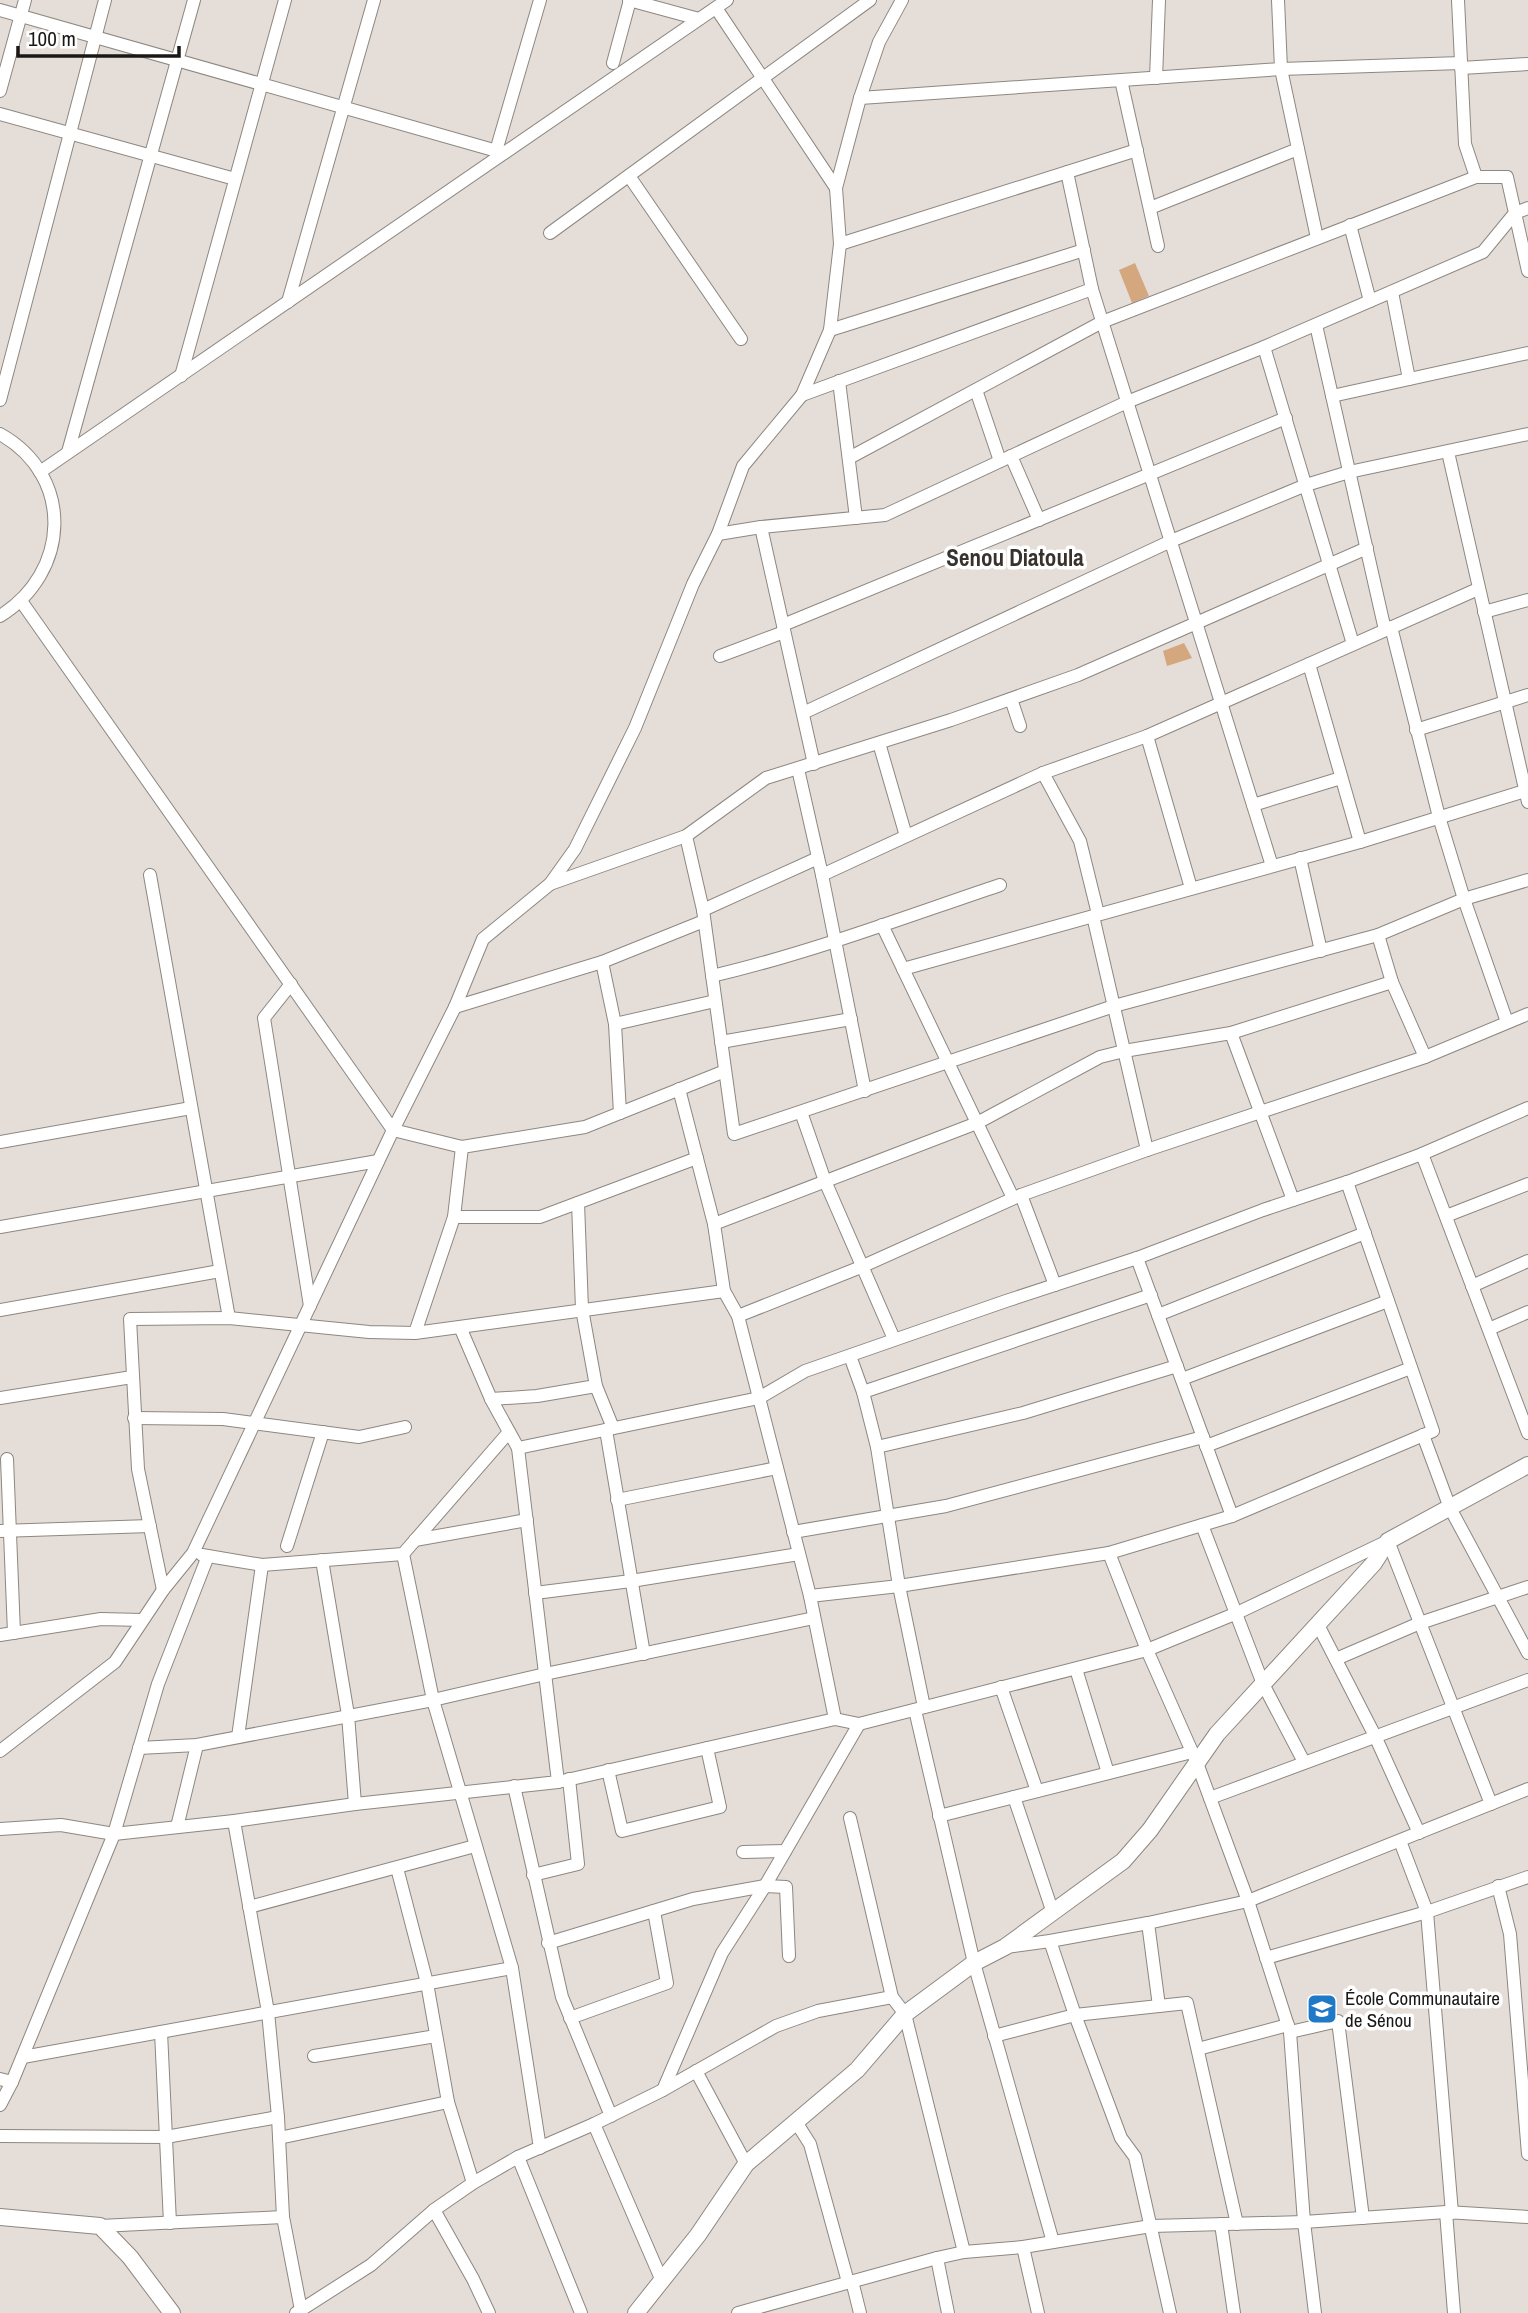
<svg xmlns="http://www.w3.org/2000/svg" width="1528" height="2313" font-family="'Archivo Narrow',sans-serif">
	<rect width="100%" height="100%" fill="#e5ded8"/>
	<g fill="#d5a77e">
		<polygon points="1135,263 1149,296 1132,303 1119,270"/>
		<polygon points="1184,643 1192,658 1167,666 1163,651"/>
	</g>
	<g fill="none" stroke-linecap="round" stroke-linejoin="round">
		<g stroke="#8d8781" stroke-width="14">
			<g id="minor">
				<polyline points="629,0 699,19"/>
				<polyline points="1278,0 1281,69 1317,238"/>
				<polyline points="1458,0 1465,144 1476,177 1507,177 1528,271"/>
				<polyline points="716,8 836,188"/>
				<polyline points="0,10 504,153"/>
				<polyline points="613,63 630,0"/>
				<polyline points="1461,68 1528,64"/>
				<polyline points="1156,78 1159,0"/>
				<polyline points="1121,80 1158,246"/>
				<polyline points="0,91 25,0"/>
				<polyline points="860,98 1281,69 1461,63"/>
				<polyline points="0,114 235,179"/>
				<polyline points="496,151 540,0"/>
				<polyline points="1067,172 1092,289 1272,866"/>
				<polyline points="629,176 741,339"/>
				<polyline points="1150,208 1298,149"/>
				<polyline points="1350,225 1370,301"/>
				<polyline points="550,233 870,0"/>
				<polyline points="840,244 1137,150"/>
				<polyline points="1392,292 1409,379"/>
				<polyline points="288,302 374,0"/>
				<polyline points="1316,325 1385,630"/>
				<polyline points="830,330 1084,250"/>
				<polyline points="1264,347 1353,644"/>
				<polyline points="181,376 285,0"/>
				<polyline points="839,381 856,518"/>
				<polyline points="976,390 1000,461"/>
				<polyline points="802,395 1092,289"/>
				<polyline points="1332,396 1528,353"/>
				<polyline points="0,400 105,0"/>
				<path d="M0 434C75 476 70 573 0 616"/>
				<polyline points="68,452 194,0"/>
				<polyline points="1448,452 1528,802"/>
				<polyline points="1011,456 1039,520"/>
				<polyline points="849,458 1102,322 1476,177"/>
				<polyline points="40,472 727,0"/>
				<polyline points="761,527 814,764"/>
				<polyline points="718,534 761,527 885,515 1127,402 1264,347 1483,252 1515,213 1528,208"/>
				<polyline points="21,601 393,1130 462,1147 585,1127 725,1071"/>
				<polyline points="1484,612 1528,600"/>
				<polyline points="783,625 1286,418"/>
				<polyline points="1391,627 1439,817 1464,899 1507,1022"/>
				<polyline points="720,656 784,632"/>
				<polyline points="1309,664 1360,842"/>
				<polyline points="1011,699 1020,726"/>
				<polyline points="803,713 1171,541 1306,485 1349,472 1528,434"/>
				<polyline points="1416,730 1528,695"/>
				<polyline points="1147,736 1191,888"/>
				<polyline points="879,743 906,836"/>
				<polyline points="798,769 822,875 865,1091"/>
				<polyline points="1043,773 1080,841 1098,914"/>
				<polyline points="1253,805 1341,778"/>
				<polyline points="686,836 703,910 734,1134 1114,1006 1378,935 1464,899 1528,880"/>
				<polyline points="1300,858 1321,951"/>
				<polyline points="150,875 229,1318"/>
				<polyline points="822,875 1043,773 1147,736 1478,589"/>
				<polyline points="550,884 686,836 766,778 951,720 1078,675 1367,548"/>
				<polyline points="703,910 818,858"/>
				<polyline points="1093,916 1147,1150"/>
				<polyline points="882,925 1013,1198"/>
				<polyline points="1378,935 1392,982"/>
				<polyline points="602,962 615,1024 620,1113"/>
				<polyline points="903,969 1360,842 1528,790"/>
				<path d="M712 976C810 953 905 917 1000 885"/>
				<polyline points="291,984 264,1018 310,1306"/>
				<polyline points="455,1007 602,962 704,921"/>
				<polyline points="615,1024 715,1001"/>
				<polyline points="1231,1033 1293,1200"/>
				<polyline points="721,1042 851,1019"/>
				<polyline points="679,1089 714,1224 724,1291 738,1316 810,1596 835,1719"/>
				<polyline points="801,1112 825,1181 894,1339"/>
				<polyline points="0,1142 191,1108"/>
				<polyline points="1422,1154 1528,1433"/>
				<polyline points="1021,1195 1055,1285"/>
				<polyline points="578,1203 582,1309 596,1386 613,1428"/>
				<polyline points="1446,1216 1528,1184"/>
				<polyline points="454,1217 540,1217 697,1158"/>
				<polyline points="714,1224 977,1123 1100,1057 1124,1051 1231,1033 1392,982 1425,1057"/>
				<polyline points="0,1227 378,1161"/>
				<polyline points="1137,1258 1232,1516"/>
				<polyline points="1472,1286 1528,1261"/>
				<polyline points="0,1310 220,1271"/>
				<polyline points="1158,1315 1365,1233"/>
				<polyline points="738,1316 861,1267 1021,1195 1147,1150 1425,1057 1528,1014"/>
				<polyline points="1489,1329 1528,1312"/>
				<polyline points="415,1333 454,1217 462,1147"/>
				<polyline points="850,1356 863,1392 877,1447 899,1586 924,1707"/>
				<polyline points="1182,1379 1388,1301"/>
				<polyline points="863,1392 1151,1295"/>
				<polyline points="0,1398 132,1377"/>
				<polyline points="491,1399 537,1396 596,1386"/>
				<polyline points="134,1418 223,1419 359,1437 405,1427"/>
				<polyline points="606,1430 644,1654"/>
				<polyline points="1423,1435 1450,1508 1528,1653"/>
				<polyline points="1206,1446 1411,1368"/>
				<polyline points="877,1447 1023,1413 1177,1366"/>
				<polyline points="518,1448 759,1398 805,1371 1006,1301 1137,1258 1263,1210 1347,1182 1422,1154 1528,1108"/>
				<polyline points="7,1459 14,1633"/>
				<polyline points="617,1500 777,1468"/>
				<polyline points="1202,1525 1263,1684 1304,1762"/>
				<polyline points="0,1531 150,1526"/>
				<polyline points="793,1532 946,1506 1203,1437"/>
				<polyline points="415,1540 527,1520"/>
				<polyline points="287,1546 323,1432"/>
				<polyline points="1109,1553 1232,1516 1433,1431 1347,1182"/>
				<polyline points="403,1554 433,1700 512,1968 540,2148"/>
				<polyline points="202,1555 262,1565 403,1554 509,1432"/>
				<polyline points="322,1560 348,1715 355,1804"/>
				<polyline points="163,1590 138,1469 130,1319 229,1318 369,1332 415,1333 724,1291"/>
				<polyline points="535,1593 631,1581 799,1554"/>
				<polyline points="810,1596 899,1586 1109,1553 1147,1650 1197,1763 1248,1901 1290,2032 1304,2222 1446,2212 1528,2217"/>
				<polyline points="1317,1623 1375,1736 1419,1833"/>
				<polyline points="0,1635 101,1619 142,1620"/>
				<polyline points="1336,1659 1420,1623 1528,1587"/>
				<polyline points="1076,1669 1108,1773"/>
				<polyline points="1001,1687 1037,1791"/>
				<polyline points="915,1710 974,1963 1053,2242"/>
				<polyline points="238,1737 262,1565"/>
				<polyline points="139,1748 197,1745 433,1700 545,1674 814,1618"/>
				<polyline points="0,1751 115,1662 163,1590 193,1553 393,1130 455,1007 483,939 550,884 575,849 635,728 693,584 718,534 743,466 802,395 830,330 840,244 836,188 860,98 879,42 902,0"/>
				<polyline points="608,1770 622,1831 720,1807 707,1748"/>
				<polyline points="558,1782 835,1719 859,1724 1147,1650 1237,1613 1388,1541 1491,1804"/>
				<polyline points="514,1786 562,1997 611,2116"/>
				<polyline points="1014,1797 1053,1913"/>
				<polyline points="1210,1798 1528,1680"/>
				<polyline points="939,1816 1192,1752"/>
				<polyline points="850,1818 892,1997 905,2014 964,2252"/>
				<polyline points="234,1821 268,2012 278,2117 283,2217 301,2310"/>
				<polyline points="177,1827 197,1745"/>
				<polyline points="0,1829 61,1825 114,1834 234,1821 355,1804 558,1782 518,1448 491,1399 460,1327"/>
				<polyline points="1400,1841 1427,1912 1452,2213"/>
				<polyline points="743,1852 785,1851"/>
				<polyline points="397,1868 427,1983 448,2102 473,2183"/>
				<polyline points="533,1875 578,1864 569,1779"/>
				<polyline points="1498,1886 1510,1934 1528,2154"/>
				<polyline points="249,1907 475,1846"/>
				<polyline points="1148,1923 1159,2006"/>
				<polyline points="1050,1941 1075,2015 1121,2138 1135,2157 1170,2313"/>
				<polyline points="548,1943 693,1899 765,1886 786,1887 789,1956"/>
				<polyline points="1006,1947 1050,1941 1148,1923 1248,1901 1528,1789"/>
				<polyline points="1266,1958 1427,1912 1528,1877"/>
				<polyline points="570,2018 667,1983 654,1911"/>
				<polyline points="161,2032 170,2223"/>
				<polyline points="1290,2032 1338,2021 1363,2218"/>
				<polyline points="994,2036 1075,2015 1187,2003 1237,2224"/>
				<polyline points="1198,2049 1288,2025"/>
				<polyline points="314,2056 436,2036"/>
				<polyline points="23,2057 512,1968"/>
				<polyline points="696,2071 746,2164"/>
				<polyline points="0,2079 12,2082 0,2105"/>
				<polyline points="12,2082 114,1834 158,1684 208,1556"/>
				<polyline points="663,2090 722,1953 765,1886 859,1724"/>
				<polyline points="796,2122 810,2144 848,2282"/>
				<polyline points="594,2124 662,2281"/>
				<polyline points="0,2136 166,2137 278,2117"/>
				<polyline points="279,2138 448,2102"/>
				<polyline points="518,2157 581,2313"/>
				<polyline points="434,2210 473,2279 489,2313"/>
				<polyline points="1446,2212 1454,2313"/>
				<polyline points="1221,2224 1234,2313"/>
				<polyline points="100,2226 283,2217"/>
				<polyline points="1023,2247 1038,2313"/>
				<polyline points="937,2258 948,2313"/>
				<polyline points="852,2281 860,2313"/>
				<polyline points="296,2313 371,2265 434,2210 473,2183 518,2157 594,2124 663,2090 776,2026 818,2011 892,1997"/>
				<polyline points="738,2313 937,2258 964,2252 1023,2247 1151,2226 1304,2222 1315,2313"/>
			</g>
		</g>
		<g stroke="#8d8781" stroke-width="18">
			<g id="tertiary">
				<polyline points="0,2217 100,2226 130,2257 172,2313"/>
				<polyline points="636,2313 698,2235 746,2164 857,2070 905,2014 974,1963 1005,1947 1123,1861 1150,1830 1217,1734 1374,1563 1388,1541 1528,1465"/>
			</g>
		</g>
		<use href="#minor" stroke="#fff" stroke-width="12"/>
		<use href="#tertiary" stroke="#fff" stroke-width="16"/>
	</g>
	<defs>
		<g id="school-square" transform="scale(1.575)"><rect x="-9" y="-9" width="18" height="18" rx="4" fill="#2079c6" stroke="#fff"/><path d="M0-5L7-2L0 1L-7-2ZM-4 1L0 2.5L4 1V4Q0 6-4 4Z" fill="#fff"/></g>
	</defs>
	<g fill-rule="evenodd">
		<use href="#school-square" x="1322" y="2009"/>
	</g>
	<g text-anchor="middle" stroke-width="7" stroke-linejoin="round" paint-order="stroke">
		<g font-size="19" fill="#1a1816" stroke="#fff" text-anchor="start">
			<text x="1345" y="2005">École Communautaire<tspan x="1345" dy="22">de Sénou</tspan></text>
		</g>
		<g font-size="23" font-weight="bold" fill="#38322e" stroke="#fff">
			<text x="1015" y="566">Senou Diatoula</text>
		</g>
	</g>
	<path d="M18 46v10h161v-10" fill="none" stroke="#1a1816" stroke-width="3.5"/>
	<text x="28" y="46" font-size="21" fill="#1a1816" stroke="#ffffff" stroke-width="5" paint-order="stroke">100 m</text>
</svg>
